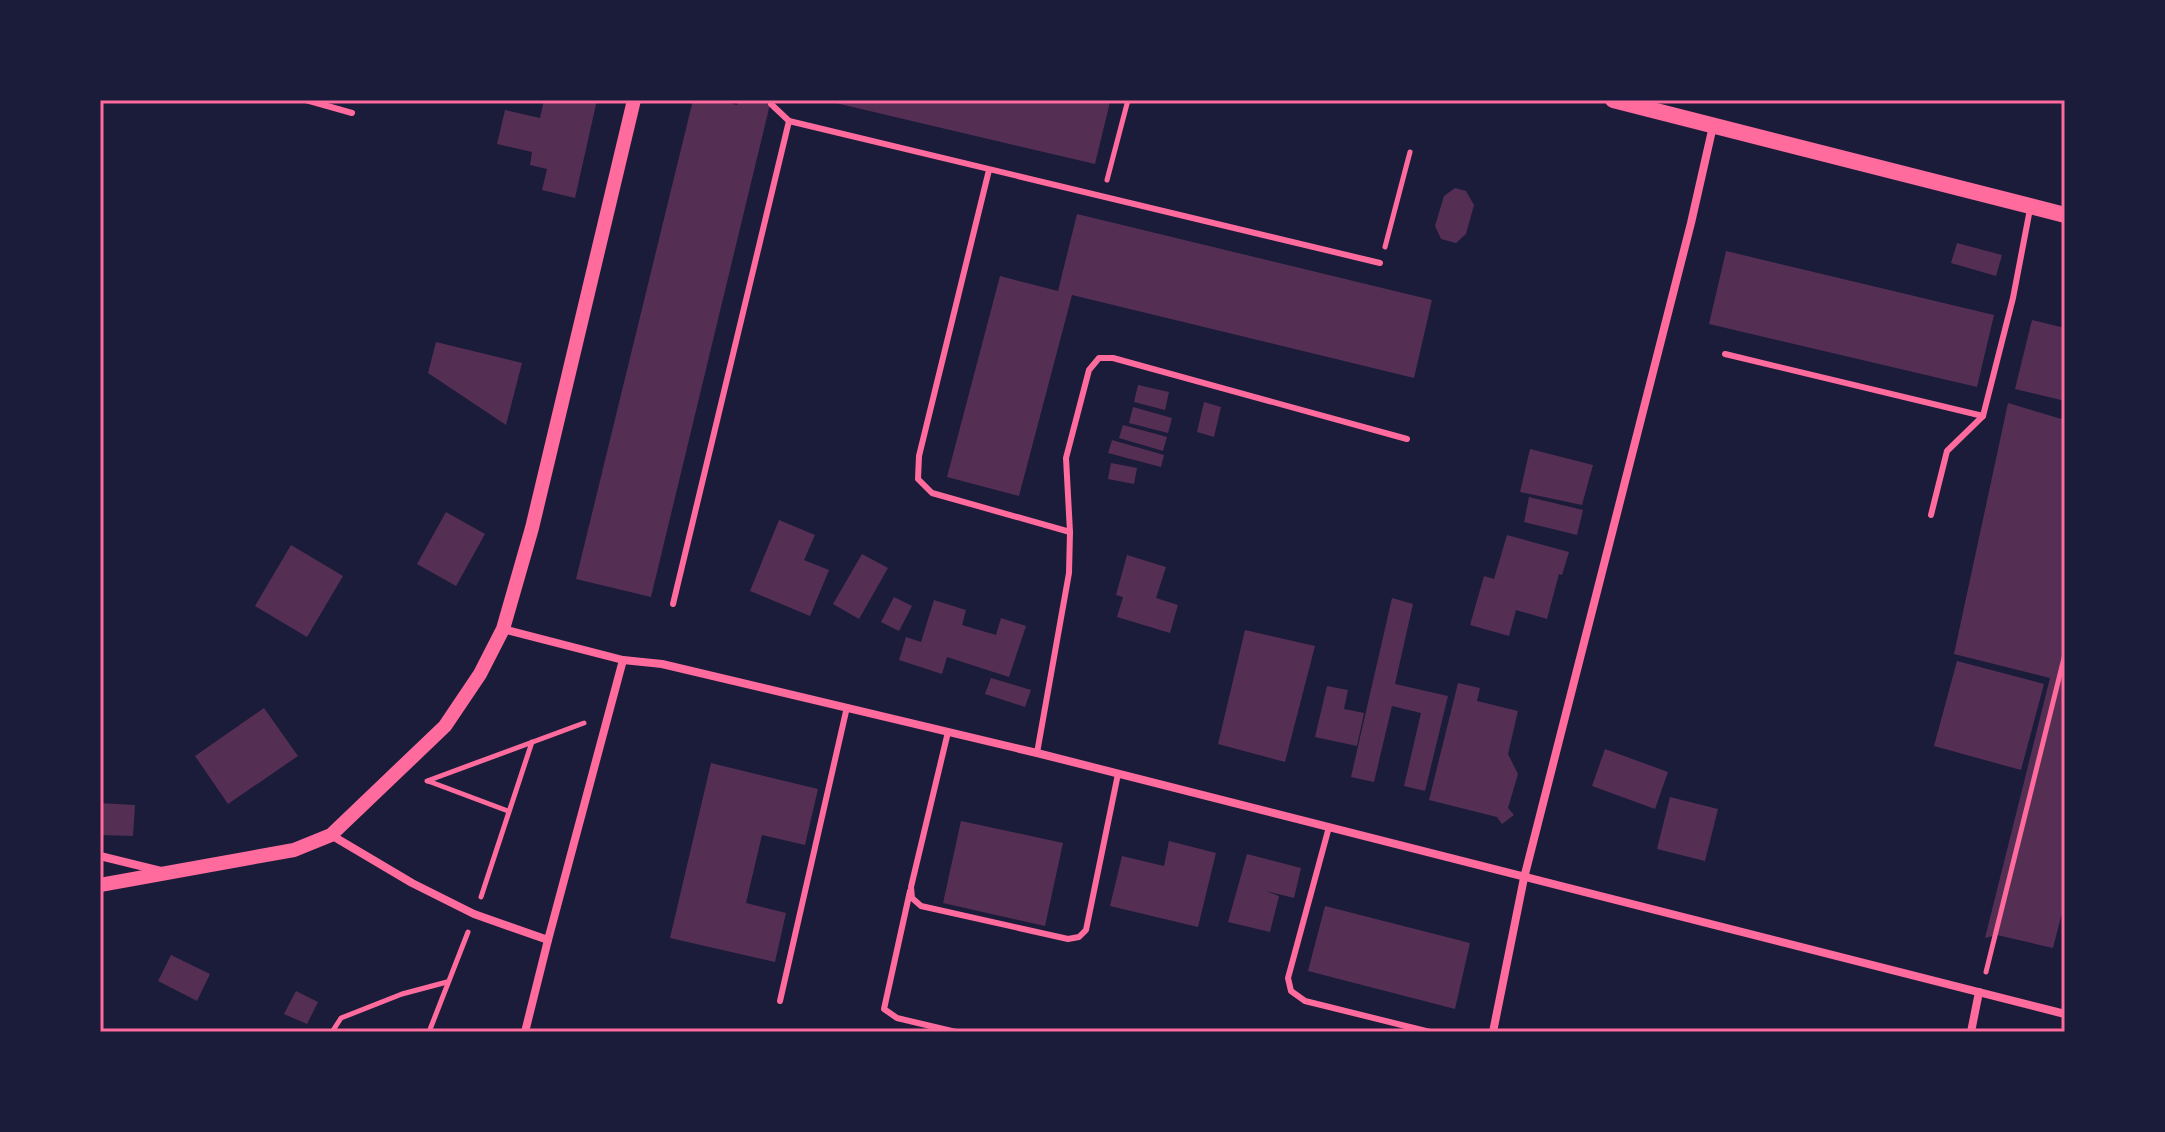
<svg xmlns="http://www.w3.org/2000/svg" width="2165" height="1132" font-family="'Noto Sans',sans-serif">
	<rect width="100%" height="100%" fill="#1b1b3a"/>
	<g fill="#542f53">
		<polygon points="544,100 597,100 575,198 542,190 547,169 530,165 532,152 497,144 505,110 540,118"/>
		<polygon points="693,100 718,100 737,105 739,100 771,100 651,597 576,579"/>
		<polygon points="823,100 1102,100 1110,102 1095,164"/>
		<polygon points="1455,188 1466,191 1474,205 1466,234 1456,243 1441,239 1435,226 1444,196"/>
		<polygon points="1077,214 1432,300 1414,378 1072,295 1019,496 947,477 1000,276 1058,291"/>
		<polygon points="1957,243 2002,255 1996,276 1951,263"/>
		<polygon points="1726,251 1994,315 1977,387 1709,324"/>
		<polygon points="2032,320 2065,328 2065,401 2015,389"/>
		<polygon points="436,342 522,363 506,425 428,373"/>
		<polygon points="1138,385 1169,392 1165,410 1134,402"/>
		<polygon points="1204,402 1221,407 1214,437 1197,432"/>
		<polygon points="2008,403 2065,420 2065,901 2053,948 1997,935 1985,938 2050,678 1954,654"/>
		<polygon points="1133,407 1172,418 1168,433 1129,423"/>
		<polygon points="1123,425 1167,437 1163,451 1119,438"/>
		<polygon points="1112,440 1164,455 1161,467 1108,453"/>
		<polygon points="1530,449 1593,465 1582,505 1520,492"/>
		<polygon points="1111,463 1137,468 1134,484 1108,479"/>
		<polygon points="1529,497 1583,510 1577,535 1524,522"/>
		<polygon points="446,512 485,534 456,586 417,564"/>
		<polygon points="779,520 815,535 804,560 829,570 810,616 750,591"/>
		<polygon points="1507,535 1569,552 1562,575 1559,574 1547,619 1516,610 1509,636 1470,625 1484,576 1494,579"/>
		<polygon points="291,545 343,576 307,637 255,606"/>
		<polygon points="862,554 888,568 859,619 833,604"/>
		<polygon points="1127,555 1166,567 1156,598 1178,605 1170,633 1117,617 1123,597 1116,595"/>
		<polygon points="894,597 912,606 899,631 881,622"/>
		<polygon points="1392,598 1413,604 1395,684 1448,696 1425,791 1404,786 1421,713 1392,706 1374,782 1351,777"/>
		<polygon points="934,600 966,610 962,625 996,635 1001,618 1026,626 1009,677 947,657 942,674 899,660 906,637 921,642"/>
		<polygon points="1245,630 1315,646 1285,762 1218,744"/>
		<polygon points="1957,661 2044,684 2021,770 1934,746"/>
		<polygon points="991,678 1031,690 1025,707 985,694"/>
		<polygon points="1458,683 1480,688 1477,701 1518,711 1508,754 1518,774 1508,808 1514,815 1502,824 1497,817 1429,800"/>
		<polygon points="1327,686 1348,690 1344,709 1364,713 1357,746 1315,737"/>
		<polygon points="264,708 298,756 228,804 195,756"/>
		<polygon points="1605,749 1668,772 1655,809 1592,786"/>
		<polygon points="711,763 818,789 805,845 762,835 746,903 786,913 775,962 670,938"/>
		<polygon points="1670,797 1718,809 1705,861 1657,849"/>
		<polygon points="100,803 135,805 133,836 100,835"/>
		<polygon points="961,821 1063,843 1045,926 943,903"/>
		<polygon points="1169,841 1216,853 1198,927 1110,906 1122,856 1164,866"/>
		<polygon points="1247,854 1301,868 1294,898 1266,891 1279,896 1270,932 1228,922"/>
		<polygon points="1325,906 1470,943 1455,1009 1308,971"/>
		<polygon points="171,955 210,974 197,1001 158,981"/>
		<polygon points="296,991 318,1002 307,1024 284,1014"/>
	</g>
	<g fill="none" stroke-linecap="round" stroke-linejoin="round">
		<g stroke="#ff6b9d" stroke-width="5">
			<polyline points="1107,180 1128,100"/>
			<polyline points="1385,247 1410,152"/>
			<polyline points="427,781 584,723"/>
			<polyline points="428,781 508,811"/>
			<polyline points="481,897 532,742"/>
			<polyline points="1986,972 2065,654"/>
			<polyline points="332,1032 341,1018 402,994 447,982"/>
			<polyline points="429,1032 468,932"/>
		</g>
		<g stroke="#ff6b9d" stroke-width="6">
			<polyline points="306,100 352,113"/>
			<polyline points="771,104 789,121 1380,263"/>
			<polyline points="989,170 919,456 918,479 932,493 1070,532"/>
			<polyline points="1725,354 1983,416 2013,298 2030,209"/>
			<polyline points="1931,515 1947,451 1983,416"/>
			<polyline points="673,604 789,121"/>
			<polyline points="948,732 911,887 912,898 921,906 1068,939 1079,937 1086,930 1118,774"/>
			<polyline points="1037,753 1069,573 1070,532 1066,458 1089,370 1099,358 1113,358 1407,439"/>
			<polyline points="1329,827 1288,978 1291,991 1305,1001 1430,1032"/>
			<polyline points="910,891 884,1009 897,1018 956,1032"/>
			<polyline points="780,1001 847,707"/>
		</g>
		<g stroke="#ff6b9d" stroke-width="8">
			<polyline points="503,629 623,660 662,664 1037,753 2065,1014"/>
			<polyline points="331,835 412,883 474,914 548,940 623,660"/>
			<polyline points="100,856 161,871"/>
			<polyline points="525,1032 548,940"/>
			<polyline points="1493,1032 1524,878 1691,223 1713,126"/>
			<polyline points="1971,1032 1979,992"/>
		</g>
		<polyline stroke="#ff6b9d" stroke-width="14" points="100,885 294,850 331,835 445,726 480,674 503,629 532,528 634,100"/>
		<polyline stroke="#ff6b9d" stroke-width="16" points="1613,100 2065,215"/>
	</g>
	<rect width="2165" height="1132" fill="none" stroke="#1b1b3a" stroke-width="204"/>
	<rect x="102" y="102" width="1961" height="928" fill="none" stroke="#ff6b9d" stroke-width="3"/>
</svg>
